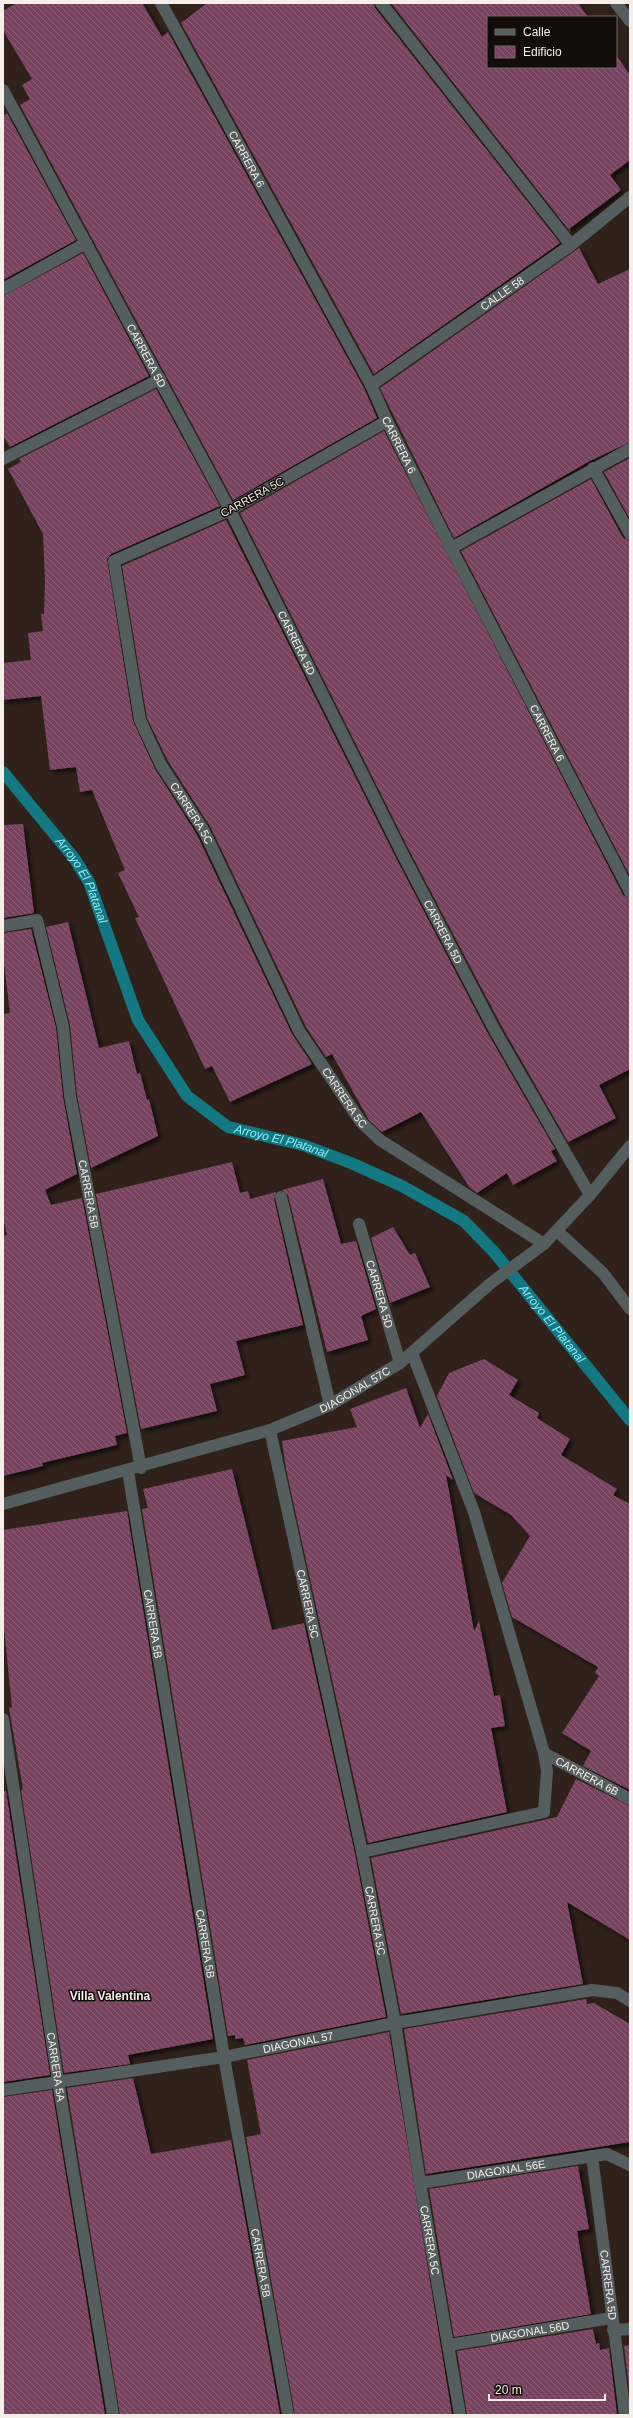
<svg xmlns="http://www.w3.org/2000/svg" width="633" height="2418" font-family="Helvetica,sans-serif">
	<defs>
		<pattern id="building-back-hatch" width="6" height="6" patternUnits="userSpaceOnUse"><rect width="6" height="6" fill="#794361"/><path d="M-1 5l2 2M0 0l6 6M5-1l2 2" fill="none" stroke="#8d5e78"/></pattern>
		<filter id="shadow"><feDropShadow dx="3.5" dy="3.5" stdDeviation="2" flood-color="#0009"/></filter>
	</defs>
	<rect width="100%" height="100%" fill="#30221b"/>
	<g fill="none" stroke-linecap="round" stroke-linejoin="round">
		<path stroke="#137882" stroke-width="12" id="s1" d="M3 772 74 858 89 882 138 1020 187 1096 228 1127 303 1145 351 1163 402 1186 464 1221 494 1252 630 1420"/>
	</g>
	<g fill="url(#building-back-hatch)" filter="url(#shadow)">
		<polygon points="16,3 142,3 162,37 168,32 364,388 377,418 233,500 20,105 30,99 22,85 32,79 3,30 3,11"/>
		<polygon points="207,3 374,3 375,8 560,243 374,374 181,23"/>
		<polygon points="391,3 578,3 588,17 488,17 488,67 616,67 616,55 630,75 630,160 610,175 621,190 569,229 572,234"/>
		<polygon points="7,113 76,240 3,280 3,116"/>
		<polygon points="579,248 598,284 630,269 630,442 590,461 454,538 380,388"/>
		<polygon points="83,253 149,376 10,447 3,436 3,296"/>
		<polygon points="156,389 220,506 111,554 107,559 133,721 155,769 197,835 292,1034 312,1064 230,1102 212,1066 205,1069 135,918 139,917 118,873 125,870 92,790 80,792 76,767 50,770 41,696 3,700 3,663 31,660 28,633 43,631 41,614 44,614 45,581 43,534 8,469 21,462 19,459"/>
		<polygon points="384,431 623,895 630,899 630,1069 599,1085 616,1118 568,1142 501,1025 410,852 240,513"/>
		<polygon points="630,458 630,519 604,472"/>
		<polygon points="591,479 623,538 630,541 630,876 461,551"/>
		<polygon points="226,520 396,858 487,1032 555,1149 551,1151 557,1161 513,1185 507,1173 477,1193 470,1188 421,1112 382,1132 369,1120 332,1054 326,1057 306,1027 211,828 168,761 147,718 122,566"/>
		<polygon points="23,824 34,913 3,918 3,825"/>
		<polygon points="68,922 99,1048 129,1041 137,1074 140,1073 147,1100 149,1099 158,1136 91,1168 77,1095 70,1025 46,927"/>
		<polygon points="31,929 56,1028 63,1097 77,1174 45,1190 51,1205 82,1198 127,1433 115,1436 117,1445 42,1463 43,1466 3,1476 3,1236 7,1235 3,1218 3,1014 10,1013 3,955 3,933"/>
		<polygon points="232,1162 240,1193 248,1191 250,1199 276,1192 274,1199 303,1325 236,1341 245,1375 210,1384 217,1411 141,1429 96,1194"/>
		<polygon points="323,1179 341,1244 356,1241 376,1309 361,1316 368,1340 327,1352 288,1195 282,1190"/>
		<polygon points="393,1227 410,1255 415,1253 430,1287 390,1303 371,1238"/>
		<polygon points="484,1359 518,1380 509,1395 539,1413 537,1418 570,1439 561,1455 617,1489 613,1495 630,1504 630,1790 583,1766 591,1751 562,1733 599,1676 595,1673 598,1667 512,1617 502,1583 530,1536 511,1515 474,1493 437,1396 449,1373"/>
		<polygon points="406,1388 420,1428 428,1414 453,1480 446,1475 474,1631 479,1621 494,1696 500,1695 505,1726 491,1728 507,1812 368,1843 286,1469 282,1441 357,1427 350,1409"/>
		<polygon points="232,1469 272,1630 304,1623 355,1854 386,2017 245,2045 243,2038 235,2039 235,2035 228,2036 142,1509 148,1508 143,1489"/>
		<polygon points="127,1511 213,2039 128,2055 130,2064 64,2073 21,1790 23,1789 9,1708 12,1707 3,1619 3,1530"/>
		<polygon points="576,1779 630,1806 630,1940 567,1902 583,1984 401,2014 371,1858 557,1817"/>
		<polygon points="3,1791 6,1791 50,2075 3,2082"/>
		<polygon points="586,1999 587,2004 594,2003 630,2024 630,2142 426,2174 404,2029"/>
		<polygon points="389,2032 452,2415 295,2415 246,2137 261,2134 247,2060"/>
		<polygon points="133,2078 151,2154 231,2140 280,2415 120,2415 67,2088"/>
		<polygon points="52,2090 105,2415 3,2415 3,2097"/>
		<polygon points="578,2166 589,2229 577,2231 591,2314 454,2337 429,2189"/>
		<polygon points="593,2329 596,2344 599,2343 600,2350 609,2348 617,2415 467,2415 457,2351"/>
		<polygon points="630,2345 630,2395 624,2346"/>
	</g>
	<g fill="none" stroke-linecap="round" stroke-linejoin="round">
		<g stroke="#555e5f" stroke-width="12">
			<path id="s2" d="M161 3 371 385 387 421 451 548 630 892"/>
			<polyline points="381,3 571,245"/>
			<polyline points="616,3 630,21"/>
			<path id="s3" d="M3 90 230 510 403 855 494 1029 590 1195"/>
			<polyline points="3,289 86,243"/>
			<path id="s4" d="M371 385 571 245 630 197"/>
			<path id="s5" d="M387 421 230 510 114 561 140 720 161 765 204 831 299 1031 361 1122 380 1140 544 1244"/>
			<polyline points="3,459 160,379"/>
			<polyline points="593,468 630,534"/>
			<polyline points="451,548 630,449"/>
			<path id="s6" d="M3 926 37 920 63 1027 70 1096 141 1468"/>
			<polyline points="281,1197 330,1405"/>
			<path id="s7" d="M359 1224 400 1363"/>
			<polyline points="557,1231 603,1273 630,1309"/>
			<path id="s8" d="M270 1430 362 1852 395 2023 420 2183 460 2415"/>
			<path id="s9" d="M128 1471 224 2057 288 2415"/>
			<path id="s10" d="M3 1504 270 1430 330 1405 400 1363 491 1283 544 1244 590 1195 630 1146"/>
			<path id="s11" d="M3 1719 58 2081 113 2415"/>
			<path id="s12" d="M544 1753 630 1799"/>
			<polyline points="362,1852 544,1812 547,1771 544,1753 474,1512 412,1353"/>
			<path id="s13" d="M3 2090 224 2057 395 2023 592 1990 617 1993 630 2001"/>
			<path id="s14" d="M592 2156 625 2415"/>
			<path id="s15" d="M420 2183 607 2154 630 2165"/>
			<polyline points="613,2330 630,2329"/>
			<path id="s16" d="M449 2345 611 2318"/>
		</g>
	</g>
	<g text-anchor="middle" stroke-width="3" stroke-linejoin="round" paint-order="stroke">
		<g font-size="11" fill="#f8eee9" stroke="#130d0a">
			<text dy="4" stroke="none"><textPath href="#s2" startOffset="178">CARRERA 6</textPath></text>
			<text dy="4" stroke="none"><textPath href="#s4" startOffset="160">CALLE 58</textPath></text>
			<text dy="4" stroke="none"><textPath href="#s3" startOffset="302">CARRERA 5D</textPath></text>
			<text dy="4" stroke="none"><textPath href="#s2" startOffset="502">CARRERA 6</textPath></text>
			<text transform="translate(252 497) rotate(-29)" y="4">CARRERA 5C</text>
			<text dy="4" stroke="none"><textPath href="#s3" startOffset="626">CARRERA 5D</textPath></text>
			<text dy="4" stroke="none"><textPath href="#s2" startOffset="826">CARRERA 6</textPath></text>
			<text dy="4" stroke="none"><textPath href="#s5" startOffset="575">CARRERA 5C</textPath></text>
			<text dy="4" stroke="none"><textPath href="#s3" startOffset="950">CARRERA 5D</textPath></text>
			<text dy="4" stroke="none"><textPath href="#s5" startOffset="899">CARRERA 5C</textPath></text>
			<text dy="4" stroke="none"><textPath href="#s6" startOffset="314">CARRERA 5B</textPath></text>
			<text dy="4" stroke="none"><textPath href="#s7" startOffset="73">CARRERA 5D</textPath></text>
			<text dy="4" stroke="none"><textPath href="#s10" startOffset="371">DIAGONAL 57C</textPath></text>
			<text dy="4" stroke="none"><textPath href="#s8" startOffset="178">CARRERA 5C</textPath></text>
			<text dy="4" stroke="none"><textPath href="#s9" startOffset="155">CARRERA 5B</textPath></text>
			<text dy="4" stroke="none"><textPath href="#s12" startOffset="49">CARRERA 6B</textPath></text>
			<text dy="4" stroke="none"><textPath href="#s8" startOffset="502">CARRERA 5C</textPath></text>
			<text dy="4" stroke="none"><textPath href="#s9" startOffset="479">CARRERA 5B</textPath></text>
			<text dy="4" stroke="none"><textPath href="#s13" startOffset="299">DIAGONAL 57</textPath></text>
			<text dy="4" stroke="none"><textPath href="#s11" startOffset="352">CARRERA 5A</textPath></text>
			<text dy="4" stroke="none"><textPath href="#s15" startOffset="87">DIAGONAL 56E</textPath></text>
			<text dy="4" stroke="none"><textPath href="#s8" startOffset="826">CARRERA 5C</textPath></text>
			<text dy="4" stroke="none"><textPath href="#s9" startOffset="803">CARRERA 5B</textPath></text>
			<text dy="4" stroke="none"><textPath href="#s14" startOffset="130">CARRERA 5D</textPath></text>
			<text dy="4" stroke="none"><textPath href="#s16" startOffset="82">DIAGONAL 56D</textPath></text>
		</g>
		<g font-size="12" font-style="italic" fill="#8dedf9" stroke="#130d0a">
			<text dy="4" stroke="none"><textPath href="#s1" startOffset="135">Arroyo El Platanal</textPath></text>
			<text dy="4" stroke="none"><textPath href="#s1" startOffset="483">Arroyo El Platanal</textPath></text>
			<text dy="4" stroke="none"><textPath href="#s1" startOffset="819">Arroyo El Platanal</textPath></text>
		</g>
		<g font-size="12" font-weight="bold" fill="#f8eee9" stroke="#130d0a">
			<text x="110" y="2000">Villa Valentina</text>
		</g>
	</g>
	<rect width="633" height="2418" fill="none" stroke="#f8eee9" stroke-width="8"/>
	<rect x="487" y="16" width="130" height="52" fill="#130d0a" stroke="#6f6763"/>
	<rect x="495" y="29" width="20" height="6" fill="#555e5f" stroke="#6f6763"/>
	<text x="523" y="36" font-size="12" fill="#f8eee9">Calle</text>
	<rect x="495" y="46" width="20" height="12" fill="url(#building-back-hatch)" stroke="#6f6763"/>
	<text x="523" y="56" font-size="12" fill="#f8eee9">Edificio</text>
	<path d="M489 2394v6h116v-6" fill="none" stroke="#f8eee9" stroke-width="2"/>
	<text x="495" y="2394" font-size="12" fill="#f8eee9" stroke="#130d0a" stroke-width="3" paint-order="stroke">20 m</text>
</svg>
